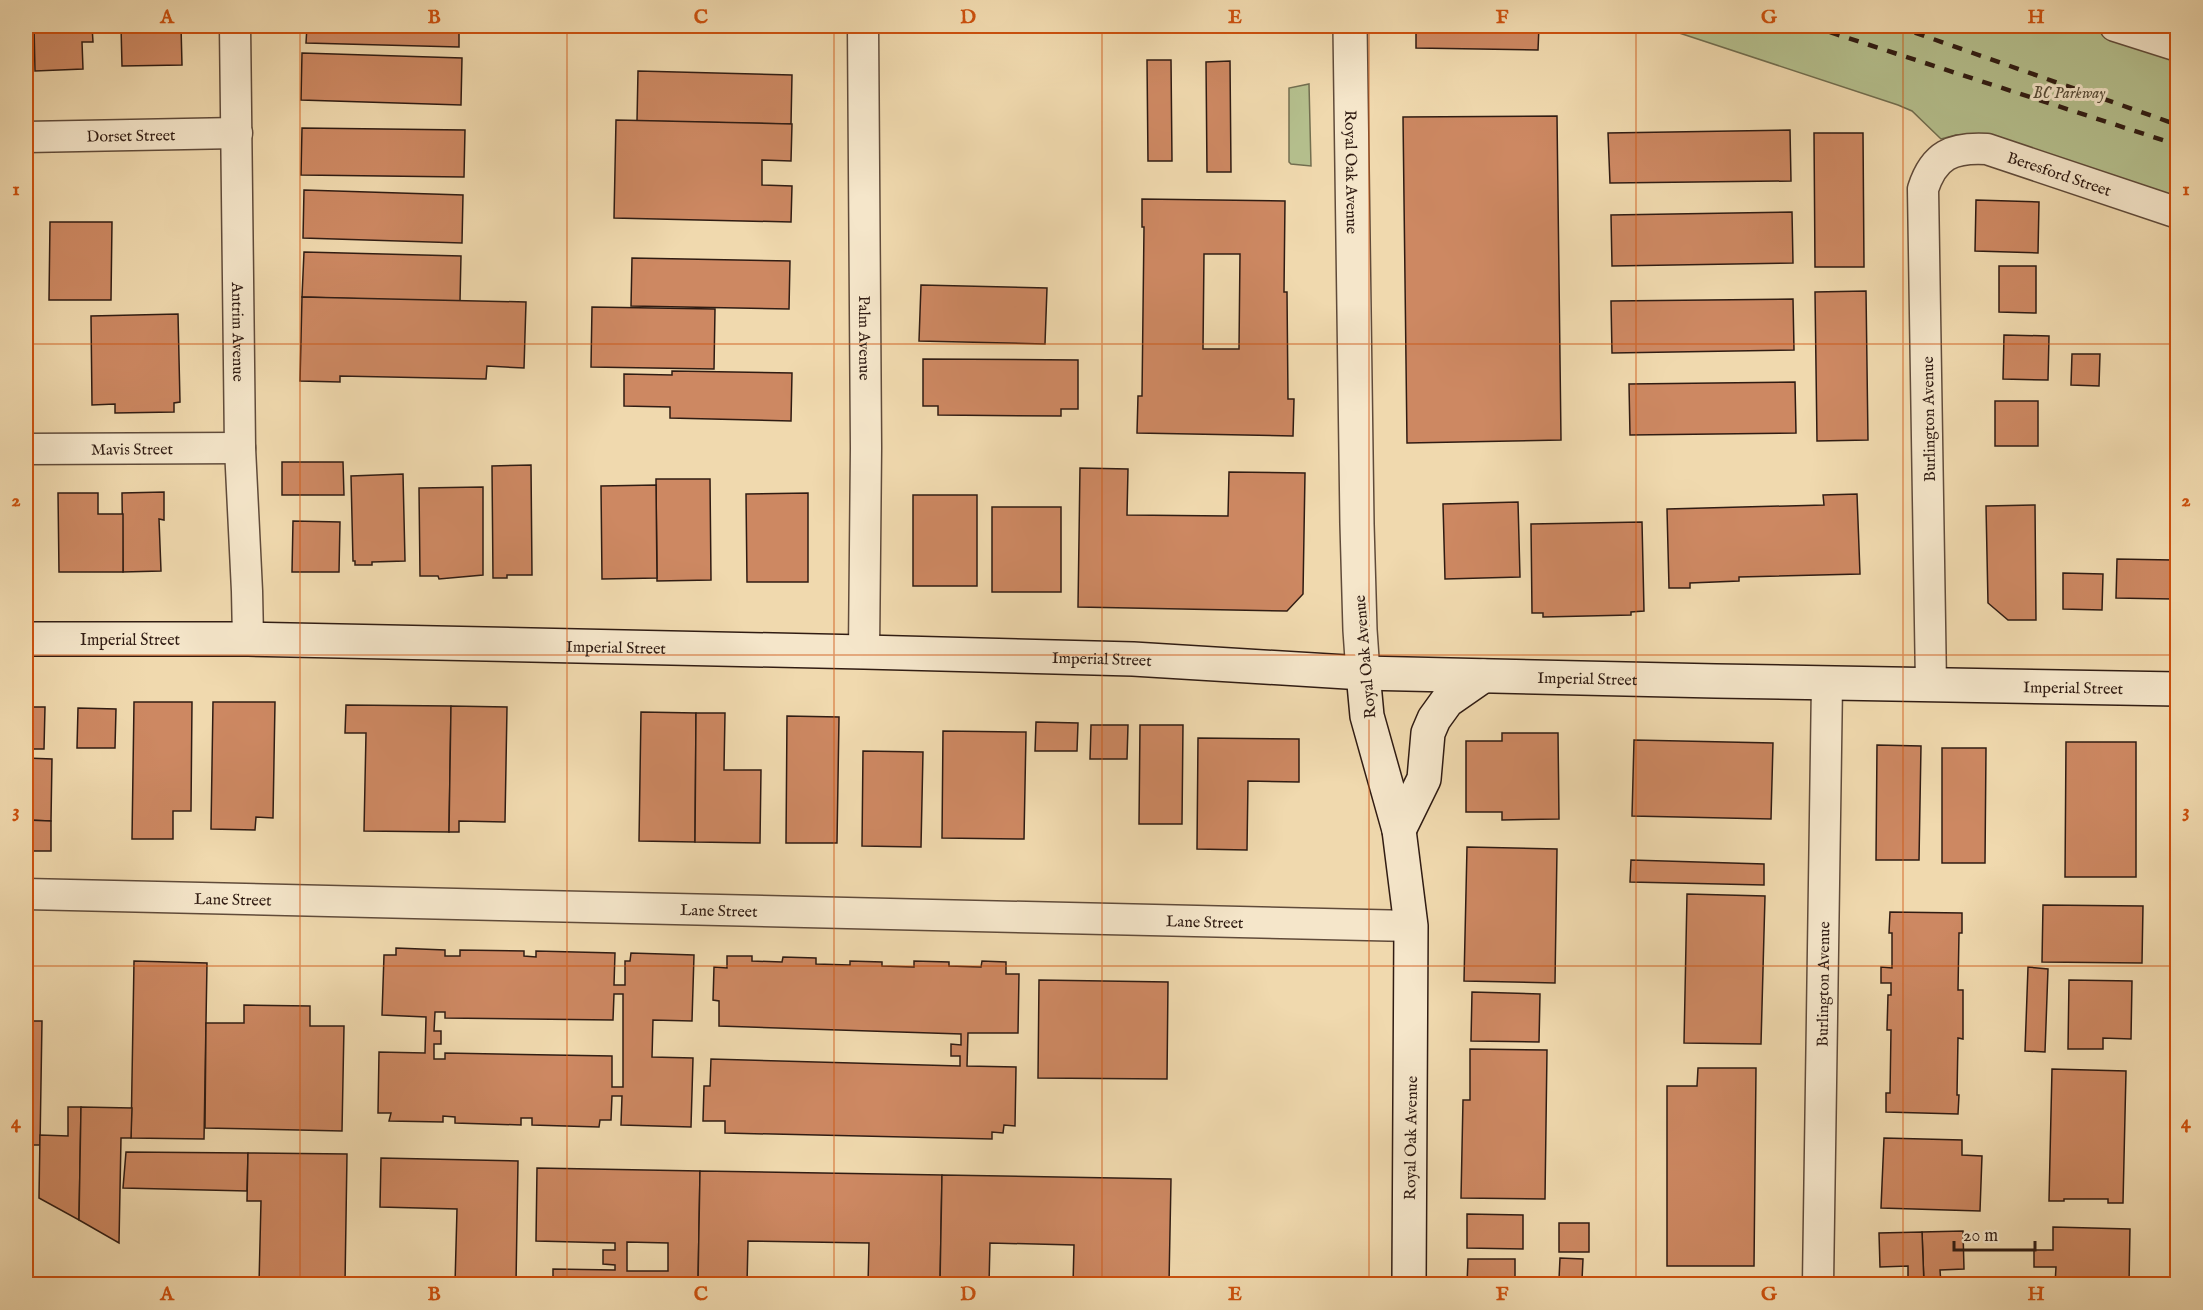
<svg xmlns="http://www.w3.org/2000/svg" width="2203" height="1310" font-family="'IM FELL English',serif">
	<rect width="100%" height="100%" fill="#f0d9ae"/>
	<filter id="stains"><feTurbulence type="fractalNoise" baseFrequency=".00333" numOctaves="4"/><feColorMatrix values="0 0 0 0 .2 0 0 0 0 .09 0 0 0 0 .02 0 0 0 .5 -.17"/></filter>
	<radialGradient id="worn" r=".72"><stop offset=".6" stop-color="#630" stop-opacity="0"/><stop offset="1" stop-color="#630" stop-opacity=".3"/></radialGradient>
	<g fill="#b5c08e" stroke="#726e50" stroke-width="1.5">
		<polygon points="1658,26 2079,26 2177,58 2177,198 1978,134 1956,135 1941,139 1912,111 1898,105"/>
		<polygon points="1309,84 1311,166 1291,164 1289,162 1289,88"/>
	</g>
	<g fill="#cd8862" stroke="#301c13" stroke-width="1.5" fill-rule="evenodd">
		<polygon points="34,26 92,26 93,42 82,42 83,69 35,71"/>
		<polygon points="121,26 181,26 182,65 122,66"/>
		<polygon points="307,26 459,26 459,47 306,43"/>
		<polygon points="664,26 793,26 767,26 766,30 699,26 699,29 664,28"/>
		<polygon points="1116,26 1281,26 1281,30"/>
		<polygon points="1416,26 1539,26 1538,50 1416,48"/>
		<polygon points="302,53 462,58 461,105 301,100"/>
		<polygon points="1147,60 1171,60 1172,161 1148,161"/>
		<polygon points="1230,61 1231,172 1207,172 1206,62"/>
		<polygon points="638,71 792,75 791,124 637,121"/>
		<polygon points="1557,116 1561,440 1407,443 1403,117"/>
		<polygon points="616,120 792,124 791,161 762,160 762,185 792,186 791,222 614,218"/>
		<polygon points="302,128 465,130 464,177 301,175"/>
		<polygon points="1790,130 1791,181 1610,183 1608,133"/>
		<polygon points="1814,133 1863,133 1864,267 1815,267"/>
		<polygon points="304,190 463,195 462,243 303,238"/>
		<path d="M1142 199 1285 201 1284 292H1287L1288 399H1294L1293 436 1137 433 1138 396H1142L1144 227H1142ZM1204 254H1240L1239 349H1203Z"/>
		<polygon points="1976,200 2039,202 2038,253 1975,251"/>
		<polygon points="1792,212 1793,263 1612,266 1611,215"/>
		<polygon points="50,222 112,222 111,300 49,300"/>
		<polygon points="304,252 461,256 460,302 302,297"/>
		<polygon points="632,258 790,261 789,309 631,306"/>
		<polygon points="1999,266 2036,266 2036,313 1999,312"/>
		<polygon points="921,285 1047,288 1045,344 919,341"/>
		<polygon points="1866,291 1868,440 1817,441 1815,292"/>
		<polygon points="302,297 526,302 524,368 487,366 486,379 340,376 340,382 300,381"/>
		<polygon points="1793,299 1794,350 1612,353 1611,301"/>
		<polygon points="592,307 715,309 714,369 591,367"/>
		<polygon points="178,314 180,402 174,403 174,412 115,413 115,404 92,405 91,316"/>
		<polygon points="2004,335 2049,336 2048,380 2003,379"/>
		<polygon points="2176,337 2178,337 2177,446"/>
		<polygon points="2072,354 2100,354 2099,386 2071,385"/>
		<polygon points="923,359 1078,360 1078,409 1061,409 1061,416 938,415 938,406 923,406"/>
		<polygon points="672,371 792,373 791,421 670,418 670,407 624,406 624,374 672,375"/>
		<polygon points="1795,382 1796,433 1630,435 1629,384"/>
		<rect x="1995" y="401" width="43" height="45"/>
		<polygon points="282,462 343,462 344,495 282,495"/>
		<polygon points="531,465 532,575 507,575 507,578 493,578 492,466"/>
		<polygon points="1080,468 1128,469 1127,515 1228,516 1229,472 1305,473 1303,594 1287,611 1078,607"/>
		<polygon points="403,474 405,561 372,562 372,565 355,565 355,561 353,561 351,476"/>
		<polygon points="656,479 710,479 711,580 657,581"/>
		<polygon points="656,485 657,578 602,579 601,486"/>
		<polygon points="483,487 483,575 439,579 438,576 420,576 419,488"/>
		<polygon points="164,492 164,520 159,519 161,571 123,572 122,493"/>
		<polygon points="58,493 98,493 98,514 123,514 123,572 59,572"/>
		<polygon points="808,493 808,582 747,582 746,494"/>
		<polygon points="1857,494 1860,574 1739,577 1739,581 1690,583 1690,588 1669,588 1667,509 1824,505 1823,495"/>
		<rect x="913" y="495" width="64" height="91"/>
		<polygon points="1518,502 1520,577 1445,579 1443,504"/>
		<polygon points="2035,505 2036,620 2008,620 1988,603 1986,506"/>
		<rect x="992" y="507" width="69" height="85"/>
		<polygon points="293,521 340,522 339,572 292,572"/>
		<polygon points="1642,522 1644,611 1631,612 1631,615 1543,617 1543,613 1532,613 1531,524"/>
		<polygon points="2117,559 2172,560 2172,599 2116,598"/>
		<polygon points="2063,573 2103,574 2102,610 2063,609"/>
		<polygon points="134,702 192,702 191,811 173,811 173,839 132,839"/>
		<polygon points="213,702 275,702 273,818 256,817 255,830 211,829"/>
		<polygon points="346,705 451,706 449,832 364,831 366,733 345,733"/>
		<polygon points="451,706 507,707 505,822 459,821 459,832 449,832"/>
		<polygon points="26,707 45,707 44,749 26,749"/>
		<polygon points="78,708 116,709 115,748 77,748"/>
		<polygon points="641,712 696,713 695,842 639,841"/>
		<polygon points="696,713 725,713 724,770 761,770 760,843 695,842"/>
		<polygon points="787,716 839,717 837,843 786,843"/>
		<polygon points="1036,722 1078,723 1077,751 1035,751"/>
		<polygon points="1091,725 1128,725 1127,759 1090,759"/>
		<polygon points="1140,725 1183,725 1182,824 1139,824"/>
		<polygon points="943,731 1026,732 1024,839 942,838"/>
		<polygon points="1502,733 1558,733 1559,819 1502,820 1502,812 1466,812 1466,741 1502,741"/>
		<polygon points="1198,738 1299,739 1299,782 1248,781 1247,850 1197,849"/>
		<polygon points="1634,740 1773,743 1771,819 1632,816"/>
		<polygon points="2066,742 2136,742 2136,877 2065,877"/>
		<polygon points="1877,745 1921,746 1919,860 1876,860"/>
		<polygon points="1942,748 1986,748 1985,863 1942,863"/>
		<polygon points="863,751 923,752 921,847 862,846"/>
		<polygon points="26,758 52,759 51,821 26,820"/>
		<polygon points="26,820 51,821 51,851 26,851"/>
		<polygon points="1467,847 1557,849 1555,983 1464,981"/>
		<polygon points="1631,860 1764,864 1764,885 1630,882"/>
		<polygon points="1687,894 1765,896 1761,1044 1684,1043"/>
		<polygon points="2043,905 2143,906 2142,963 2042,962"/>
		<polygon points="1890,912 1962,913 1962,933 1959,933 1958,990 1963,990 1963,1039 1958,1038 1957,1095 1959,1095 1958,1114 1886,1112 1886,1093 1890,1093 1891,1030 1887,1030 1888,995 1891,995 1891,983 1881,983 1881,967 1892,968 1892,933 1889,933"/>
		<path d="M396 948 445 950V956H460V950L524 951V956L536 957V951L615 953 614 985H625V961H630L631 953 694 955 692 1021 653 1020 652 1057 693 1058 691 1127 621 1125 622 1096H612L611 1120H600L599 1127 532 1125V1118H521V1125L455 1123V1117L443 1116V1122L389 1121 391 1113H378L379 1052 425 1053 426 1017 382 1015 384 955H396ZM614 994H623V1087H612V1056L445 1053V1059H434V1044H441V1031H434L435 1012H445V1018L613 1020Z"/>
		<polygon points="727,956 752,956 752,961 782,962 783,957 816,958 816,964 850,965 850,961 882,962 882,966 914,967 914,961 949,962 949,966 981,967 982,961 1006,962 1006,974 1019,974 1018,1033 968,1033 967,1066 1016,1067 1015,1126 1004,1125 1003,1133 992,1132 992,1139 725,1133 725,1121 703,1121 704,1086 710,1086 711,1059 960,1066 960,1056 951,1056 951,1044 961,1045 961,1034 719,1026 719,1001 713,1000 714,967 727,968"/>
		<polygon points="134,961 207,963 204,1139 131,1138"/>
		<polygon points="2028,967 2048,969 2045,1052 2025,1051"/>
		<polygon points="1039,980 1168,982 1167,1079 1038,1078"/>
		<polygon points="2069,980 2132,981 2131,1039 2103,1038 2103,1049 2068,1049"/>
		<polygon points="1472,992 1540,994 1539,1042 1471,1041"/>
		<polygon points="244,1005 310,1006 310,1026 344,1026 342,1131 205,1128 206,1023 244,1023"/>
		<polygon points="26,1013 32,1013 32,1021 42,1021 40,1145 26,1145"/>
		<polygon points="1470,1049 1547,1050 1545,1199 1461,1198 1463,1100 1470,1100"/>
		<polygon points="1698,1068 1756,1068 1754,1266 1667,1266 1667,1086 1697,1086"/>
		<polygon points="2052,1069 2126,1071 2123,1203 2108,1203 2108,1199 2064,1199 2064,1201 2049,1201"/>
		<polygon points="68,1107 81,1107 79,1220 39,1198 40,1135 68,1136"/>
		<polygon points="81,1107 132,1108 131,1138 121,1138 119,1243 79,1220"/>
		<polygon points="1884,1138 1962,1140 1962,1155 1982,1156 1980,1211 1881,1208"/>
		<polygon points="126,1152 248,1153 247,1191 123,1188"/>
		<polygon points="248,1153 347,1154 345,1284 259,1284 261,1201 247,1201"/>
		<polygon points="381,1158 518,1161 516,1284 455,1284 457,1209 380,1207"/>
		<path d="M537 1168 700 1171 698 1284H553V1269L615 1270V1265L603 1264V1250H615V1243L536 1241ZM627 1242 668 1243V1271H627Z"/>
		<polygon points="700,1171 942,1175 940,1284 868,1284 869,1243 748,1241 747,1284 698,1284"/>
		<polygon points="942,1175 1171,1179 1169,1284 1073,1284 1074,1245 990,1243 989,1284 940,1284"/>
		<polygon points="1467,1214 1523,1215 1523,1249 1467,1248"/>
		<rect x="1559" y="1223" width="30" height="29"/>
		<polygon points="2053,1227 2130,1229 2129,1284 2055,1284 2056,1267 2034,1267 2034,1250 2053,1250"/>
		<polygon points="1963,1231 1964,1269 1940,1270 1941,1284 1924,1284 1922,1232"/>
		<polygon points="1922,1232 1924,1284 1908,1284 1908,1266 1880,1267 1879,1233"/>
		<polygon points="1560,1258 1583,1259 1582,1280 1559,1279"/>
		<polygon points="1468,1259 1515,1259 1515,1284 1467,1284"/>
	</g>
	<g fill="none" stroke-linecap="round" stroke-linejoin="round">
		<g stroke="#604b3a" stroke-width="33">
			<g id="minor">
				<path id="s1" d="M235 26 240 448 247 591 248 639"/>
				<path id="s2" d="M863 26 866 448 864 652"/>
				<polyline points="2115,26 2178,46"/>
				<path id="s3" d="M26 137 237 133"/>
				<path id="s4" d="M26 449 240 448"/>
				<path id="s5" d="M1931 685 1923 189C1934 155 1952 147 1987 149L2178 213"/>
				<path id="s6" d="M26 894 1411 926"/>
				<path id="s7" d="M1818 1284 1827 683"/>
			</g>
		</g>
		<g stroke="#604b3a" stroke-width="36">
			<g id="tertiary">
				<path id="s8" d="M1350 26 1357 524 1360 630 1363 673"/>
			</g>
		</g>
		<g stroke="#301c13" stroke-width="36">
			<g id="secondary">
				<path id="s9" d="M26 639H248L864 652 1133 659 1363 673 1716 681 2178 689"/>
				<polyline points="1363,673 1367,716 1399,830 1411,926 1409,1284"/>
				<polyline points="1399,830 1424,779 1428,733 1434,719 1447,701 1483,676"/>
			</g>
		</g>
		<use href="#minor" stroke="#f5e6ca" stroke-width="30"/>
		<use href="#tertiary" stroke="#f5e6ca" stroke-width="33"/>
		<use href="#secondary" stroke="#f5e6ca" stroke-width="33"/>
		<g stroke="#301c13" stroke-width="4.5" stroke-dasharray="10 10" stroke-linecap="butt">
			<polyline points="1811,26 2178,145"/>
			<polyline points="1896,26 2178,125"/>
		</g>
	</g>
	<path fill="none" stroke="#cc500d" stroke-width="1.5" stroke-opacity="0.55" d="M300 26V1284M567 26V1284M834 26V1284M1102 26V1284M1369 26V1284M1636 26V1284M1903 26V1284M26 344H2178M26 655H2178M26 966H2178"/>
	<g text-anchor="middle" stroke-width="6" stroke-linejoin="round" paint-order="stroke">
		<g font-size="16" font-style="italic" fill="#584d38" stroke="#f5e6ca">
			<text x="2069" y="98">BC Parkway</text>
		</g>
		<g font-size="16" fill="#301c13" stroke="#f5e6ca">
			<text dy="6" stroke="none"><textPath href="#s3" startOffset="105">Dorset Street</textPath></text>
			<text dy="6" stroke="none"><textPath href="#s8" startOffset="146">Royal Oak Avenue</textPath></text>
			<text dy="6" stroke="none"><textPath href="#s5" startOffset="656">Beresford Street</textPath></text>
			<text dy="6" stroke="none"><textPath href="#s1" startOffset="306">Antrim Avenue</textPath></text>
			<text dy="6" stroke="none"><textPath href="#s2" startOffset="312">Palm Avenue</textPath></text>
			<text transform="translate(1928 419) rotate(-91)" y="6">Burlington Avenue</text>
			<text dy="6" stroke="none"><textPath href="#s4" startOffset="106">Mavis Street</textPath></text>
			<text dy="6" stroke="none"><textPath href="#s9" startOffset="104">Imperial Street</textPath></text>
			<text dy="6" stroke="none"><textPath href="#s9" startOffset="590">Imperial Street</textPath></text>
			<text transform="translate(1364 657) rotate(-95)" y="6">Royal Oak Avenue</text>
			<text dy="6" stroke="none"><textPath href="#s9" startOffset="1076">Imperial Street</textPath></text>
			<text dy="6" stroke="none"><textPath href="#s9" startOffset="1562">Imperial Street</textPath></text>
			<text dy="6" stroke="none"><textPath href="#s9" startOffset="2048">Imperial Street</textPath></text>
			<text dy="6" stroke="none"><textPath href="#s6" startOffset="207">Lane Street</textPath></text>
			<text dy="6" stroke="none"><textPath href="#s6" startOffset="693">Lane Street</textPath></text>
			<text dy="6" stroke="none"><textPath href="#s6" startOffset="1179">Lane Street</textPath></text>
			<text dy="6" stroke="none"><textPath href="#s7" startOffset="300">Burlington Avenue</textPath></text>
			<text transform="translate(1410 1138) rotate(-89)" y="6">Royal Oak Avenue</text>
		</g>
	</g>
	<rect width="2203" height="1310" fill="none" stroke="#f0d9ae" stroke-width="66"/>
	<path d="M1954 1241v9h81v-9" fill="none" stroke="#301c13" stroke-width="3"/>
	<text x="1963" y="1241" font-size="18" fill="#301c13" stroke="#f5e6ca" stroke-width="4.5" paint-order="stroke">20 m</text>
	<rect x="33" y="33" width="2137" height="1244" fill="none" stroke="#cc500d" stroke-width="2"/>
	<g font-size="20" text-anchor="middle" font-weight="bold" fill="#cc500d">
		<text x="167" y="23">A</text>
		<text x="434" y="23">B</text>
		<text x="701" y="23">C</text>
		<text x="968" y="23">D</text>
		<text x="1235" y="23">E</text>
		<text x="1502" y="23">F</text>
		<text x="1769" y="23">G</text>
		<text x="2036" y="23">H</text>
		<text x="16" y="195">1</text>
		<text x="2186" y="195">1</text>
		<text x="16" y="506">2</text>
		<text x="2186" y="506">2</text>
		<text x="16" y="817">3</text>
		<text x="2186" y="817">3</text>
		<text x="16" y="1128">4</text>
		<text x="2186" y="1128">4</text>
		<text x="167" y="1300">A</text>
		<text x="434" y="1300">B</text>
		<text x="701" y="1300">C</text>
		<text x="968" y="1300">D</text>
		<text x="1235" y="1300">E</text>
		<text x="1502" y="1300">F</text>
		<text x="1769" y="1300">G</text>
		<text x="2036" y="1300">H</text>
	</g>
	<rect width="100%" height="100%" filter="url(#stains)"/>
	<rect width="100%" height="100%" fill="url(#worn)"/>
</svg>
